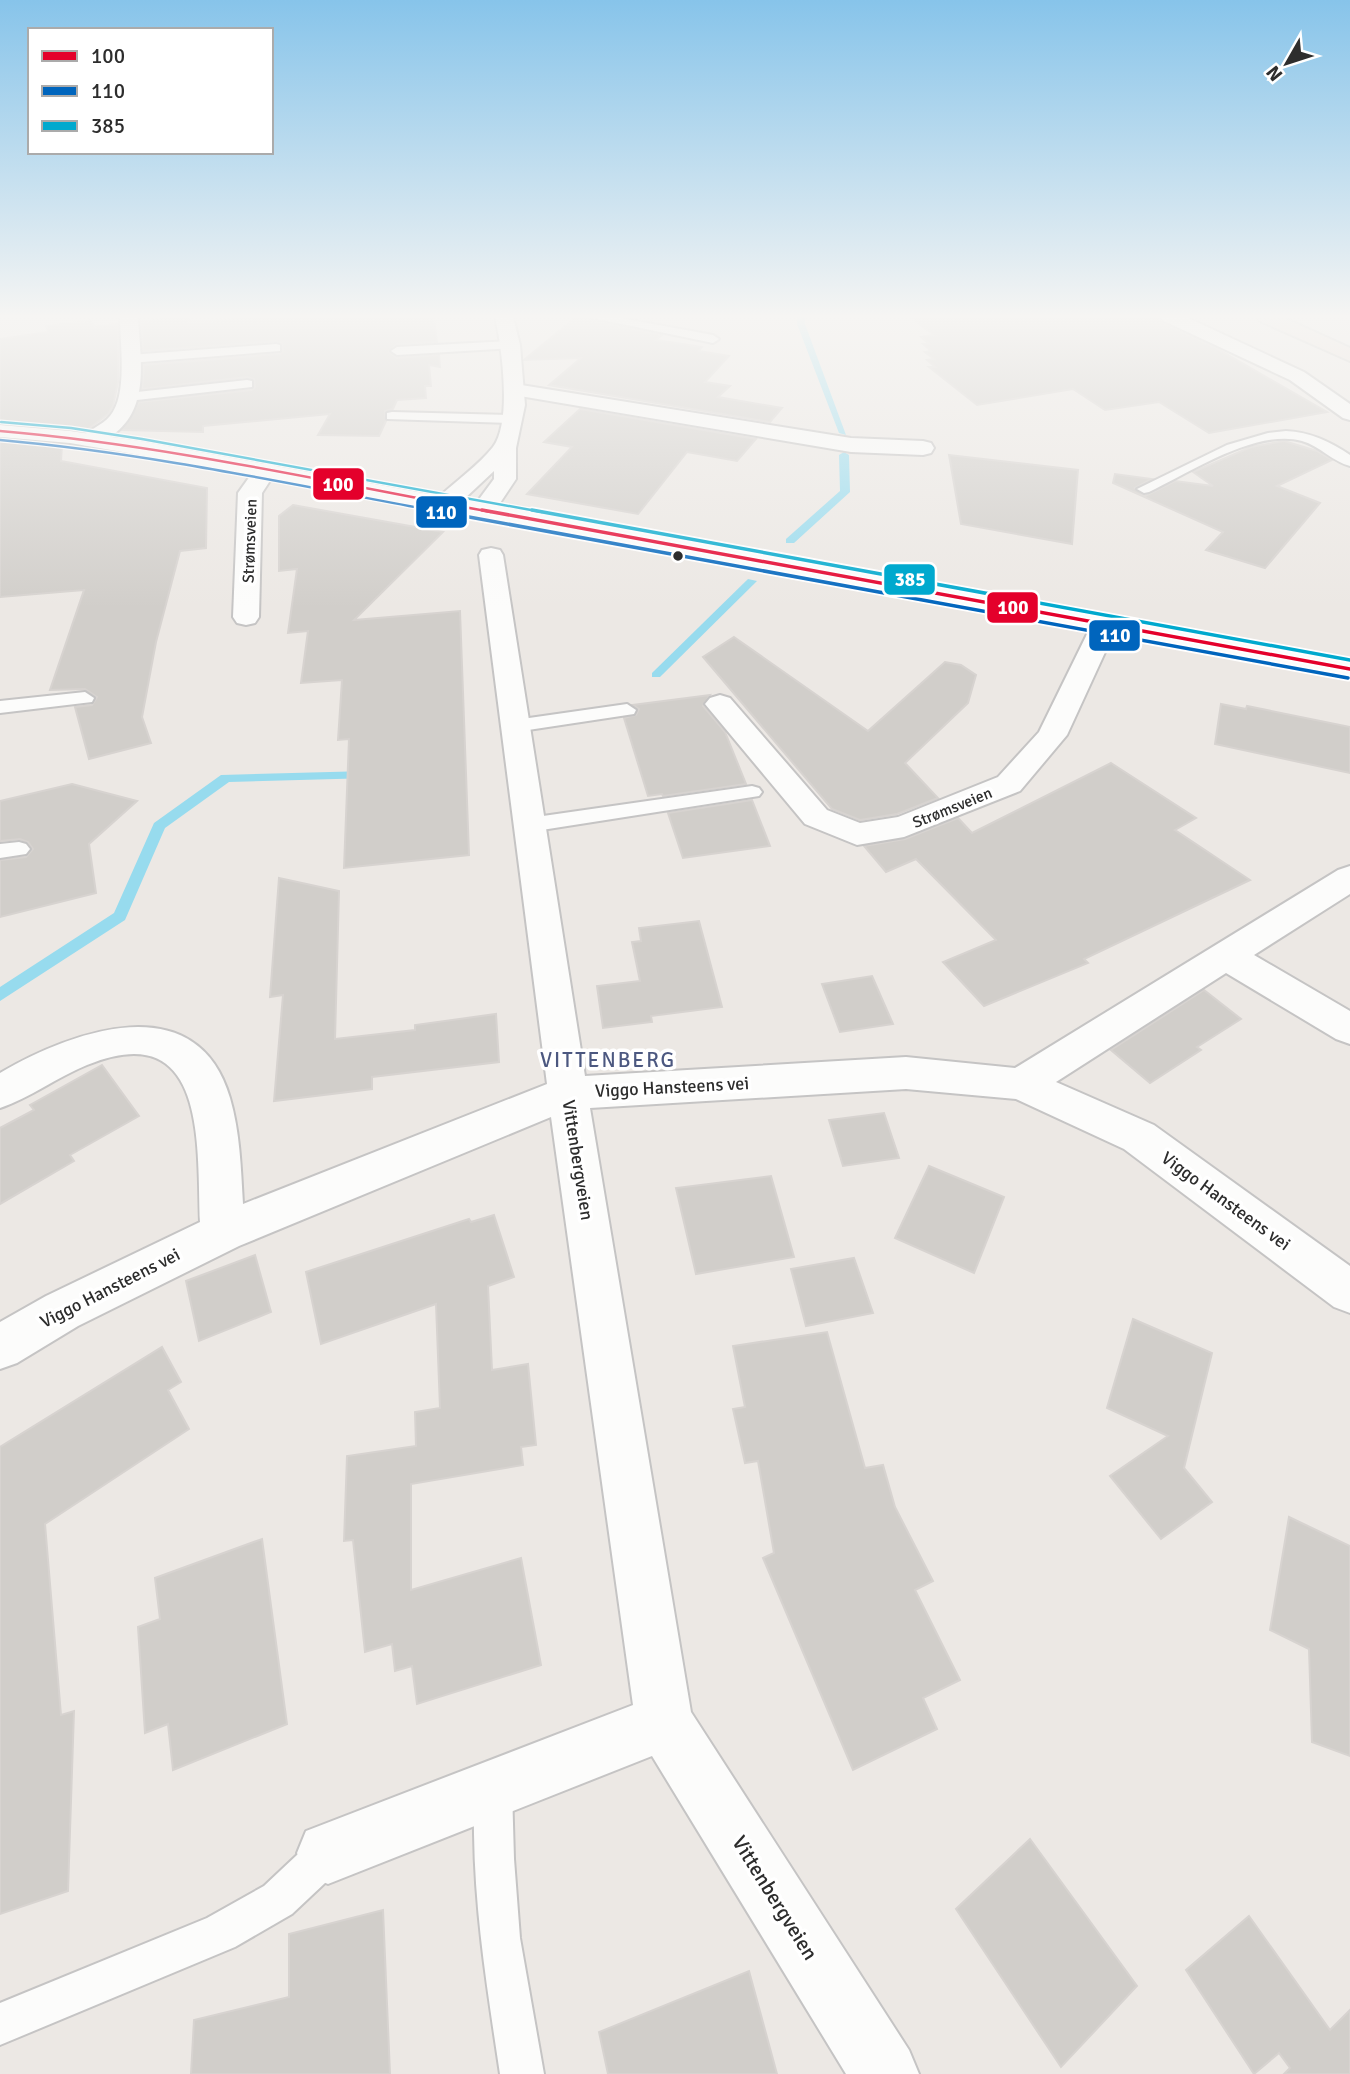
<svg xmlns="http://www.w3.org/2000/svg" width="1350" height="2074" font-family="Signika,sans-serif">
	<rect width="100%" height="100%" fill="#ece8e4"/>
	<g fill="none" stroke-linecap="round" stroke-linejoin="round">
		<g fill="#97dbee" fill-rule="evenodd">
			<polygon points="797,317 805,317 805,324 846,435 839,433 797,324"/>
			<polygon points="844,452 849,455 850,492 794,543 786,543 786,539 840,491 839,455"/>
			<polygon points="748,579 757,581 660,677 652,677 652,673"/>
			<polygon points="368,771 374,775 372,778 229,782 165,828 125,920 0,1001 0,987 114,913 154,823 221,775"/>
		</g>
	</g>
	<g fill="#d1ceca" stroke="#d7d3d0" stroke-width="2">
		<polygon points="182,317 189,317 189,322 194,322 274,317 434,317 437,342 397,344 389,352 397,358 439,355 440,367 429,365 431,386 425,386 426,398 397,400 393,409 385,411 386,421 379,436 318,435 330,414 203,426 203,432 122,430 139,402 252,390 255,387 254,379 247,377 142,389 144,365 280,354 283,351 282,343 276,341 143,351 141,322"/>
		<polygon points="576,317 662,335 656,340 702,347 699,351 729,356 705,382 730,386 718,397 782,408 770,422 549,385 581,358 524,360"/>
		<polygon points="910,317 1159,317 1163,323 1214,347 1327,412 1209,433 1159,402 1105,410 1073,389 977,405 929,367 935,367 927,360 934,359 925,352 931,351 923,344 929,344 921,337 934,335"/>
		<polygon points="91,320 94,327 118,324 118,382 113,406 108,414 87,430 0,422 0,339 48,332 46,326"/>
		<polygon points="580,409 756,439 737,461 687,452 638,514 527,494 572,447 544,442"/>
		<polygon points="0,440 62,445 61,461 207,488 206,548 180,551 156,642 142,717 151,743 89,759 75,707 92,705 97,697 85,689 50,690 84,590 0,597"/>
		<polygon points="1284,441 1317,451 1332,460 1277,486 1320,503 1265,568 1206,550 1223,532 1113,483 1115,474 1152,479 1135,488 1145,496 1175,481 1213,486 1193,472 1251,447"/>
		<polygon points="949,455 1078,470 1072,544 961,524"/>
		<polygon points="293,505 443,532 354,620 460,611 469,855 344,868 349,739 338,740 342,680 301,683 308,631 288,633 297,569 279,571 279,516"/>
		<polygon points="734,637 868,731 945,662 961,665 976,675 968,703 905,763 938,798 897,814 860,820 832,809 703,657"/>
		<polygon points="710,695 703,706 725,732 746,784 663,796 662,794 648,796 624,718 636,715 639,709 633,705"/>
		<polygon points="1221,704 1246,709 1247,706 1350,727 1350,773 1215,744"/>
		<polygon points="1111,763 1196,818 1175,830 1250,880 1084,959 1088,963 984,1006 943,962 996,940 916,859 886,872 864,846 905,839 958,818 972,833"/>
		<polygon points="72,784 137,801 89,844 96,893 0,917 0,860 26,857 33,849 28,842 20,839 0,841 0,801"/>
		<polygon points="752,800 770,846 683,858 668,813"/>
		<polygon points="279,878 339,891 335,1039 415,1030 415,1025 496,1014 499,1062 372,1077 372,1089 274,1101 283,995 270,997"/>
		<polygon points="699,921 722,1007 651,1016 652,1022 603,1028 597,986 640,981 632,942 641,941 639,928"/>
		<polygon points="872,976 893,1024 840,1032 822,984"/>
		<polygon points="1204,990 1241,1019 1197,1047 1201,1050 1150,1083 1111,1050"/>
		<polygon points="102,1065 139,1116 70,1155 74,1161 0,1204 0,1128 34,1110 30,1105"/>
		<polygon points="884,1113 899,1158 843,1166 829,1120"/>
		<polygon points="929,1166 1004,1197 974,1273 895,1238"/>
		<polygon points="771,1176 794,1257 696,1274 676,1188"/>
		<polygon points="494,1215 514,1277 488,1286 492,1370 528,1364 536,1445 521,1447 523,1465 411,1484 411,1590 521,1558 541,1665 417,1704 412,1666 395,1671 392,1644 365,1652 353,1540 344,1541 347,1456 416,1446 415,1412 440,1408 436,1304 321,1344 306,1272 469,1219 471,1222"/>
		<polygon points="255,1255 271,1312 199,1341 186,1281"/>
		<polygon points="854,1258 873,1313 806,1326 791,1269"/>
		<polygon points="1133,1319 1212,1353 1184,1468 1212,1502 1161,1539 1110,1476 1168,1436 1107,1408"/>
		<polygon points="827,1332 865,1468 883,1465 895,1507 933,1581 915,1590 960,1680 923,1698 937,1729 853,1770 763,1558 774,1553 758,1461 745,1463 733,1409 745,1407 733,1346"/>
		<polygon points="162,1347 181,1382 168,1390 189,1429 45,1524 61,1715 74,1711 68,1891 0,1914 0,1447"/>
		<polygon points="1289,1517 1350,1546 1350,1756 1312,1742 1309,1649 1270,1630"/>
		<polygon points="262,1539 287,1724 173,1770 168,1724 145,1733 138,1627 160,1619 155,1578"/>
		<polygon points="1030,1839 1137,1986 1061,2067 956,1909"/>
		<polygon points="383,1910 390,2074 191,2074 194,2020 289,1997 289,1934"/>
		<polygon points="1249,1916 1330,2030 1350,2010 1350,2074 1284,2074 1290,2068 1279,2053 1254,2074 1186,1970"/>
		<polygon points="749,1971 777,2074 608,2074 599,2032"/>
	</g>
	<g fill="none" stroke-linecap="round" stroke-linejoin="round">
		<g stroke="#c5c4c4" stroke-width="4">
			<g id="lane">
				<polygon points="588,317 615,317 713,335 719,339 713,343"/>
				<polygon points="511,341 517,345 515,348 397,355 391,351 397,347"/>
				<polygon points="276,344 280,345 280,351 130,363 124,359 130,355"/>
				<polygon points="247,380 252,381 252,387 128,401 121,397 128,393"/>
				<polygon points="392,412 512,415 519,419 512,423 387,419 387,413"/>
				<path d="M1286 431C1310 432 1331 442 1350 455V466C1333 462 1320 446 1302 441 1257 428 1189 473 1149 492L1144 493 1137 489 1227 445 1268 433Z"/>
				<polygon points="85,692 94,698 92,702 0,713 0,701"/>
				<polygon points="627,704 636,710 634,714 515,732 506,726 515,720"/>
				<polygon points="752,786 759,788 762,792 759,796 529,832 522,830 519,825 522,820 529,818"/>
				<polygon points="19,842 26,844 30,849 26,854 0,858 0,844"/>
				<path d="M493 1770 506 1776 512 1789 514 1859 520 1938 544 2074H500C488 1994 475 1915 474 1834 474 1814 472 1794 480 1776Z"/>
				<polygon points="328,1833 342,1839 348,1853 342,1867 292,1914 235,1947 0,2045 0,2003 207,1918 264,1886 314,1839"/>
			</g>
		</g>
		<g stroke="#c5c4c4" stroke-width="4">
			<g id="street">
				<path d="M120 317H138C140 358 151 407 113 435 103 442 96 448 83 445L80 440C88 429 102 426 110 416 128 395 120 344 120 317Z"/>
				<polygon points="1161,317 1186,317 1304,372 1350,404 1350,420 1343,418 1290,380 1164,321"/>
				<polygon points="515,384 851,438 923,441 931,443 934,448 931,453 923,455 851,452 508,394 505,390 508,386"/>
				<polygon points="266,463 274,465 277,470 262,493 259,617 255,623 246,625 237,623 233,617 238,493 258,465"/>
				<path d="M491 548 500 550 503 555 585 1076 906 1057 1015 1068 1338 870 1350 866V894L1254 955 1350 1011V1044L1336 1039 1226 973 1056 1082 1154 1125 1350 1266V1313L1334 1307 1124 1149 1016 1099 906 1089 590 1108 691 1712 909 2050 919 2074H846L652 1756 328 1884 306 1875 297 1853 306 1831 633 1705 551 1117 239 1246 78 1326 17 1363 0 1369V1322L46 1296 200 1222C197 1146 208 1015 87 1065 57 1077 30 1098 0 1108V1073C72 1031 197 985 230 1098 240 1132 241 1169 243 1204L547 1084 479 555 482 550Z"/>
				<polygon points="1105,616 1114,618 1118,624 1067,735 1020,791 904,837 857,845 805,824 705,704 710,698 720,695 730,698 827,810 860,823 898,817 998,777 1039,732 1092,624 1096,618"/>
			</g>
		</g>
		<g stroke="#c5c4c4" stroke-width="4">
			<path id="secondary" d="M495 317H513L520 345 525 405 516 448V479L498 506 1350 661V677L140 455 70 443 0 437V425L70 431 140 441 440 496C457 480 479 465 493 447 512 422 502 347 495 317ZM494 471V479L477 502 463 500Z"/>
		</g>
		<g stroke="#c6c5c3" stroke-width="4">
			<polygon id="highway" points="1257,317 1282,317 1350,348 1350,361 1260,321"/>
		</g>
		<use href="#lane" fill="#fcfcfb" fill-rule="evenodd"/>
		<use href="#street" fill="#fcfcfb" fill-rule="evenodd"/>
		<use href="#secondary" fill="#fcfcfb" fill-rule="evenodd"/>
		<use href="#highway" fill="#eaddd5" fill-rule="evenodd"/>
		<g stroke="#fff" stroke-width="5">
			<path id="bus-1-far1" d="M0 431C165 445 328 482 491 512"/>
		</g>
		<g stroke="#fff" stroke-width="7">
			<polyline id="bus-1" points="482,510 1350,669"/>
		</g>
		<g stroke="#fff" stroke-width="5">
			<path id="bus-2-far1" d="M0 440C148 453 295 485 441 512"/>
		</g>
		<g stroke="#fff" stroke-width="7">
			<polyline id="bus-2" points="431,510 1348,678"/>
		</g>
		<g stroke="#fff" stroke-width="5">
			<polyline id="bus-3-far1" points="1,422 71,428 142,439 542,512"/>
		</g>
		<g stroke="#fff" stroke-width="7">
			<polyline id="bus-3" points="532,510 1350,660"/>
		</g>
		<use href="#bus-1-far1" stroke="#e4002b" stroke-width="2.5"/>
		<use href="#bus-1" stroke="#e4002b" stroke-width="3.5"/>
		<use href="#bus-2-far1" stroke="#0065bd" stroke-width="2.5"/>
		<use href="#bus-2" stroke="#0065bd" stroke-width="3.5"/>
		<use href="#bus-3-far1" stroke="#00a9ce" stroke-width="2.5"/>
		<use href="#bus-3" stroke="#00a9ce" stroke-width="3.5"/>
	</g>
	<linearGradient id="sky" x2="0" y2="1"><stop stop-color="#87c4ea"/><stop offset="0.52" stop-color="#f6f5f3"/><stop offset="1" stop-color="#f6f5f3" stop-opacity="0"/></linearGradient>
	<rect width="1350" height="608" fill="url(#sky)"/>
	<circle fill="#2d2d2d" stroke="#fff" stroke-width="2.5" cx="678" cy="556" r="6"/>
	<g text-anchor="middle" stroke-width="7" stroke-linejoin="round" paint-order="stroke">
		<g font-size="16" fill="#2d2d2d" stroke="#fff">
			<text transform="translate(249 541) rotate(-88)" y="6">Strømsveien</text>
			<text transform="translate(952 807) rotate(-22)" y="6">Strømsveien</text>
		</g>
		<g font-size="18" fill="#2d2d2d" stroke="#fff">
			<text transform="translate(672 1087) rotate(-3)" y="6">Viggo Hansteens vei</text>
			<text transform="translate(578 1160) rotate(81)" y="6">Vittenbergveien</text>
			<text transform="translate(1226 1201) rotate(36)" y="6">Viggo Hansteens vei</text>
			<text transform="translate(110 1288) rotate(-27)" y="6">Viggo Hansteens vei</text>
		</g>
		<g font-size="21" letter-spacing="2" fill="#4c5880" stroke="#fff">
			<text x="608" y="1067">VITTENBERG</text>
		</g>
		<g font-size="21" fill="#2d2d2d" stroke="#fff">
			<text transform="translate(775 1898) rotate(58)" y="7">Vittenbergveien</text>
		</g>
	</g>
	<g stroke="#fff" stroke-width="2.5">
		<rect x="312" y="467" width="53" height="34" rx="7" fill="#e4002b"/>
		<rect x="415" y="495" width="53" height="34" rx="7" fill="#0065bd"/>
		<rect x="883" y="563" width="53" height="33" rx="7" fill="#00a9ce"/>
		<rect x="986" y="591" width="53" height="33" rx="7" fill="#e4002b"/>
		<rect x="1088" y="619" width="53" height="33" rx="7" fill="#0065bd"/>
	</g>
	<g font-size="19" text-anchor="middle" font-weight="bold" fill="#fff">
		<text x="338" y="491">100</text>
		<text x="441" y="519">110</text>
		<text x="910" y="586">385</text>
		<text x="1013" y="614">100</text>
		<text x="1115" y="642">110</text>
	</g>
	<rect x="28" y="28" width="245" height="126" fill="#ffffff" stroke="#ababab" stroke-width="2"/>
	<rect x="42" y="51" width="35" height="10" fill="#e4002b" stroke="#ababab" stroke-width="2"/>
	<text x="91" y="63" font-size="21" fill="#2d2d2d">100</text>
	<rect x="42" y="86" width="35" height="10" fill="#0065bd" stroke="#ababab" stroke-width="2"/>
	<text x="91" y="98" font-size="21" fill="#2d2d2d">110</text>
	<rect x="42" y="121" width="35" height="10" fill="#00a9ce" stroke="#ababab" stroke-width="2"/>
	<text x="91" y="133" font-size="21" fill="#2d2d2d">385</text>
	<g transform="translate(1287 63) rotate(231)" stroke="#ffffff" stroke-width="5" paint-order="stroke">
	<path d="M0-5L12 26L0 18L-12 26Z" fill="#2d2d2d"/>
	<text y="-10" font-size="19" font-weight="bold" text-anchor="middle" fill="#2d2d2d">N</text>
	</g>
</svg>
